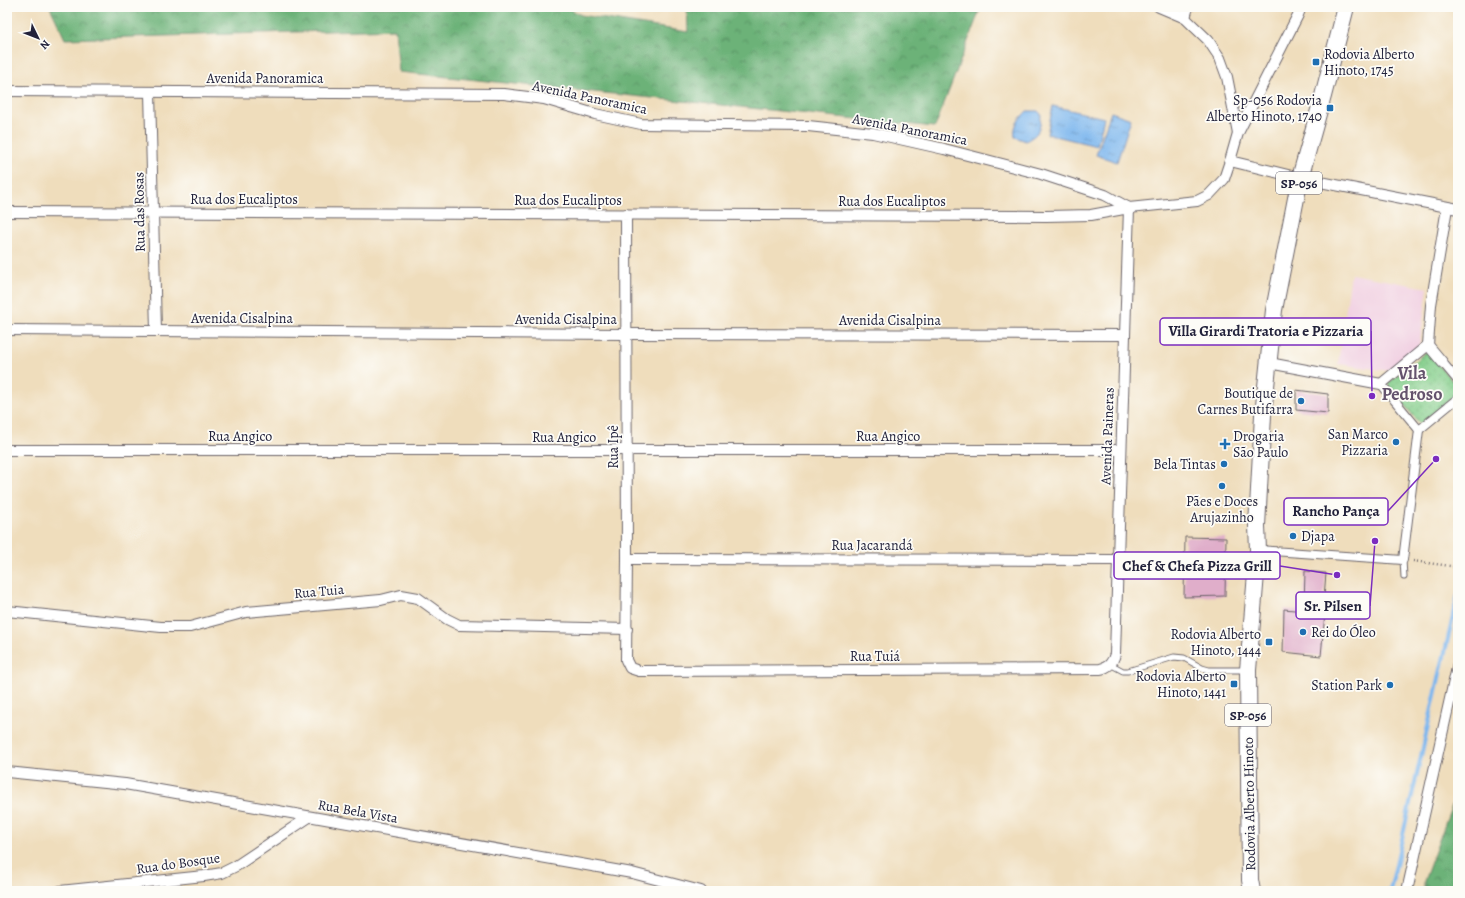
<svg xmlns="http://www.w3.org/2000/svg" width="1465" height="898" font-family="Alegreya,serif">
	<defs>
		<pattern id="forest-crowns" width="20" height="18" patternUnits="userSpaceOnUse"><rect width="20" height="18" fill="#6cb278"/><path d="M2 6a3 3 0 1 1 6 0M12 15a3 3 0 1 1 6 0" fill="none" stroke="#589064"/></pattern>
		<pattern id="park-dots" width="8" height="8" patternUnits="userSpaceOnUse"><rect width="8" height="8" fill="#85cf8c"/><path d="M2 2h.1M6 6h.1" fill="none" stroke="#73b17a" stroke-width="1.8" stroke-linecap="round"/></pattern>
		<pattern id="water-ripples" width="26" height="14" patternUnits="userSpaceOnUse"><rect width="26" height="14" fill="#7eb7ee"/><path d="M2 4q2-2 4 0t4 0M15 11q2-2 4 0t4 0" fill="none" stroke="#6794c2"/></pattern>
	</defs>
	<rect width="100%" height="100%" fill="#fdfcf7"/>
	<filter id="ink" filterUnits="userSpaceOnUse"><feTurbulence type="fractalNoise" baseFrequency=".025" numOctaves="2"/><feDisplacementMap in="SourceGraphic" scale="8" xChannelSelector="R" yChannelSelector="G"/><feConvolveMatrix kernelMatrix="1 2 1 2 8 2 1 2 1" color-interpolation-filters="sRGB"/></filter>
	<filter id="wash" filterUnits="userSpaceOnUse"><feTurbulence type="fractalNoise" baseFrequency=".012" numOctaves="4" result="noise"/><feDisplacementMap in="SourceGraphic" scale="16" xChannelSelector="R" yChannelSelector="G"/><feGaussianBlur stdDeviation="0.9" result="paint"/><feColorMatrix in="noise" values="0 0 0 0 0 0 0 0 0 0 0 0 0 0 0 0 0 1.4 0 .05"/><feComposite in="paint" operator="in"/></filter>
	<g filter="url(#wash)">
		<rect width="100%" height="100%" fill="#efddbc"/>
		<polygon fill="#f1d0e2" points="1351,274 1428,288 1419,346 1390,371 1338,364"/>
		<g fill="url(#forest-crowns)" stroke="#476a5a">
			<polygon points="50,7 566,7 581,15 688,32 687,7 981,7 935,127 399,72 395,29 65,39"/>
			<polygon points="1458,789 1458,891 1424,891 1424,881"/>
		</g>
		<polygon fill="url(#park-dots)" stroke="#547864" points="1427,351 1458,388 1458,393 1420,424 1387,384"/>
		<g fill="url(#water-ripples)" stroke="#506c94">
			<polygon points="1053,106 1104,118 1097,146 1047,134"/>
			<path d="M1027 111H1038L1041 114C1040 130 1040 133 1026 141L1015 137C1013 125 1019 119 1027 111Z"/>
			<polygon points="1111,112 1131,119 1117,162 1096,155"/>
		</g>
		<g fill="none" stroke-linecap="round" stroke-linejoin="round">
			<polyline stroke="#7eb7ee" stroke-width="4" points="1390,891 1458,595"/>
		</g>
		<g id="blocks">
			<g fill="#e0aeca">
				<polygon points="1457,307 1458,307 1458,327 1454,326"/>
				<polygon points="1296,390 1328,394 1328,413 1296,410"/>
				<polygon points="1185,537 1226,538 1225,596 1184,597"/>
				<polygon points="1305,571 1326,573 1323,610 1304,609"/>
				<polygon points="1284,609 1325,613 1321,656 1283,652"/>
			</g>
		</g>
	</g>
	<g filter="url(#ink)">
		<use href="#blocks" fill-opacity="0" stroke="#6a6368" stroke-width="1"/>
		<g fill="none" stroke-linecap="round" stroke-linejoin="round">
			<g stroke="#6a6368" stroke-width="7">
				<g id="service">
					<polyline points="1403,560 1404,577"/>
					<polyline points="1110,664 1123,671 1128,671 1174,657 1184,658 1202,668 1209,670 1246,670"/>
				</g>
			</g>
			<g stroke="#6a6368" stroke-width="10">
				<g id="pedestrian">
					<polyline points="1443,363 1458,381"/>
					<polyline points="1381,384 1419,430"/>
					<polyline points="1419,430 1458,398"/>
					<polyline points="1258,550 1403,560 1419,430"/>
				</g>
			</g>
			<g stroke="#6a6368" stroke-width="12">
				<g id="minor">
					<polyline points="1159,7 1185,18 1208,40 1220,58 1227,77 1238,133"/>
					<polyline points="1301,7 1298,15 1238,133 1230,161 1300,178 1458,209"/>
					<polyline points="1185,18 1188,7"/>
					<polyline points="7,91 504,94 544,99 595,114 641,124 808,126 873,133 944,149 1041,174 1105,195 1129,208 1197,201 1209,195 1224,179 1230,161"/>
					<polyline points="150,92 156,331"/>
					<path d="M7 212 1046 216 1091 215 1129 208 1115 654C1113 662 1108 668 1100 669L639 671 630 668 626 660 627 559 626 214"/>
					<polyline points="7,330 626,334 1124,335"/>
					<polyline points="1428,345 1431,305 1447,208"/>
					<polyline points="1428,345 1443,363"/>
					<polyline points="1269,363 1381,384 1428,345"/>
					<polyline points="7,450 1121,450"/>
					<polyline points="627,559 1117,560"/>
					<polyline points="7,611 161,627 190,627 246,612 381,600 401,595 418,598 447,619 459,625 627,629"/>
					<polyline points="7,772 125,784 632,873 701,891"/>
					<polyline points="60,891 204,876 222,873 236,866 309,817"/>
					<polyline points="1407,891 1458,663"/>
				</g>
			</g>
			<g stroke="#6a6368" stroke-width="18">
				<polyline id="primary" points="1252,891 1250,880 1248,670 1258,550 1257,526 1263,415 1274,310 1300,178 1323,96 1346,7"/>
			</g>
			<polyline stroke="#6a6368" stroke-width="2.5" stroke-dasharray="1 3" stroke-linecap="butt" points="1413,561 1458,567"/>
			<use href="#service" stroke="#fff" stroke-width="5"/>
			<use href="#pedestrian" stroke="#fff" stroke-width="8"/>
			<use href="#minor" stroke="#fff" stroke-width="10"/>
			<use href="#primary" stroke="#fff" stroke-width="16"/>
		</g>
	</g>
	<g fill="#1f6fb2" stroke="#fdfcf7" stroke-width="1.5">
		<rect x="1312" y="58" width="8" height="8" rx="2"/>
		<rect x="1326" y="104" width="8" height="8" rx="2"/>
		<circle cx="1301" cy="401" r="4"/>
		<circle cx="1396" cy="442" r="4"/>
		<path d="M1223 438h4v4h4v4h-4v4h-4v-4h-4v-4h4z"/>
		<circle cx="1224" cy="464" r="4"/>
		<circle cx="1222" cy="486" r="4"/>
		<circle cx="1293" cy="536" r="4"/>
		<circle cx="1303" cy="632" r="4"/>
		<rect x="1265" y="638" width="8" height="8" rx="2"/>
		<rect x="1230" y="680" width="8" height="8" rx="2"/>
		<circle cx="1390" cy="685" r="4"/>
	</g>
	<g text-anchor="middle" stroke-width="3.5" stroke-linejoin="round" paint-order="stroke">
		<g fill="#fdfcf7" stroke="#646373" stroke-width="1">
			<rect x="1276" y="172" width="46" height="22" rx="3"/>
			<rect x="1225" y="704" width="46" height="22" rx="3"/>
		</g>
		<g font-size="13" font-weight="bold" fill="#22223b">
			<text x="1299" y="188">SP-056</text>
			<text x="1248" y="720">SP-056</text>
		</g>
		<g font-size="14" fill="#22223b" stroke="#fdfcf7" text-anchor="end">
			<text x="1324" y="59" text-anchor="start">Rodovia Alberto<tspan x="1324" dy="16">Hinoto, 1745</tspan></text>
			<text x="1322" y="105">Sp-056 Rodovia<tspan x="1322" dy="16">Alberto Hinoto, 1740</tspan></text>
			<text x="1293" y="398">Boutique de<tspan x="1293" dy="16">Carnes Butifarra</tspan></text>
			<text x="1388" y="439">San Marco<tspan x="1388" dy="16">Pizzaria</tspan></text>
			<text x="1233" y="441" text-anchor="start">Drogaria<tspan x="1233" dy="16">São Paulo</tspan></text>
			<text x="1216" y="469">Bela Tintas</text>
			<text x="1222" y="506" text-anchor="middle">Pães e Doces<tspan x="1222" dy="16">Arujazinho</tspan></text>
			<text x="1301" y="541" text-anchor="start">Djapa</text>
			<text x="1311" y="637" text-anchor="start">Rei do Óleo</text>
			<text x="1261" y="639">Rodovia Alberto<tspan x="1261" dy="16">Hinoto, 1444</tspan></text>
			<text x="1226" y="681">Rodovia Alberto<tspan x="1226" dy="16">Hinoto, 1441</tspan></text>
			<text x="1382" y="690">Station Park</text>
		</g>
		<g font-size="14" fill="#22223b" stroke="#fdfcf7">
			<text x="265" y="83">Avenida Panoramica</text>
			<text transform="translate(590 97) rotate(12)" y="5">Avenida Panoramica</text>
			<text transform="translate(910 129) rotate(11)" y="5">Avenida Panoramica</text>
			<text x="244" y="204">Rua dos Eucaliptos</text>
			<text x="568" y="205">Rua dos Eucaliptos</text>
			<text x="892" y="206">Rua dos Eucaliptos</text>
			<text transform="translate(139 212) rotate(-91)" y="5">Rua das Rosas</text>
			<text x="242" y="323">Avenida Cisalpina</text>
			<text x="566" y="324">Avenida Cisalpina</text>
			<text x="890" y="325">Avenida Cisalpina</text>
			<text x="240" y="441">Rua Angico</text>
			<text x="888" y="441">Rua Angico</text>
			<text transform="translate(1107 436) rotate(-88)" y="5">Avenida Paineras</text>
			<text x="564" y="442">Rua Angico</text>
			<text transform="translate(613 447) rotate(-90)" y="5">Rua Ipê</text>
			<text x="872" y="550">Rua Jacarandá</text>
			<text transform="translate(319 591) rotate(-5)" y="5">Rua Tuia</text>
			<text x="875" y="661">Rua Tuiá</text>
			<text transform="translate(1249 804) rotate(-91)" y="5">Rodovia Alberto Hinoto</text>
			<text transform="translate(358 811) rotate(10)" y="5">Rua Bela Vista</text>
			<text transform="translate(178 863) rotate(-8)" y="5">Rua do Bosque</text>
		</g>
		<g font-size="18" font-weight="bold" fill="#64536d" stroke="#fdfcf7">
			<text x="1412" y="379">Vila<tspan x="1412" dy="21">Pedroso</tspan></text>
		</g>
	</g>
	<path fill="none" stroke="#7b2cbf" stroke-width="1.5" d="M1372 396L1371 331M1436 459L1388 511M1337 575L1280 566M1375 541L1370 606"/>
	<g fill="#7b2cbf" stroke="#fdfcf7" stroke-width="1.5">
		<circle cx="1372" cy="396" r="4"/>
		<circle cx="1436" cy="459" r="4"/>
		<circle cx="1337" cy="575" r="4"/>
		<circle cx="1375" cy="541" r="4"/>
	</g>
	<g fill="#fdfcf7" stroke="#7b2cbf" stroke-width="1.5">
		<rect x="1160" y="318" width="211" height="27" rx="4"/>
		<rect x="1284" y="498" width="104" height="27" rx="4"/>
		<rect x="1114" y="552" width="166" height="27" rx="4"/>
		<rect x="1296" y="592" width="74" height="27" rx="4"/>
	</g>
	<g font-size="15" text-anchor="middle" font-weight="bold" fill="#22223b">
		<text x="1266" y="336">Villa Girardi Tratoria e Pizzaria</text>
		<text x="1336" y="516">Rancho Pança</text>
		<text x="1197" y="571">Chef &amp; Chefa Pizza Grill</text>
		<text x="1333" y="611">Sr. Pilsen</text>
	</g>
	<rect width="1465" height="898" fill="none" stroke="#fdfcf7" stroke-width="24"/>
	<g transform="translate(38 38) rotate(133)" stroke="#fdfcf7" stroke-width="3" paint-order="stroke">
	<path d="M0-3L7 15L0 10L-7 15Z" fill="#22223b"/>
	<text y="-6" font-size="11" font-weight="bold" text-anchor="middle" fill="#22223b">N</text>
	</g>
</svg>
